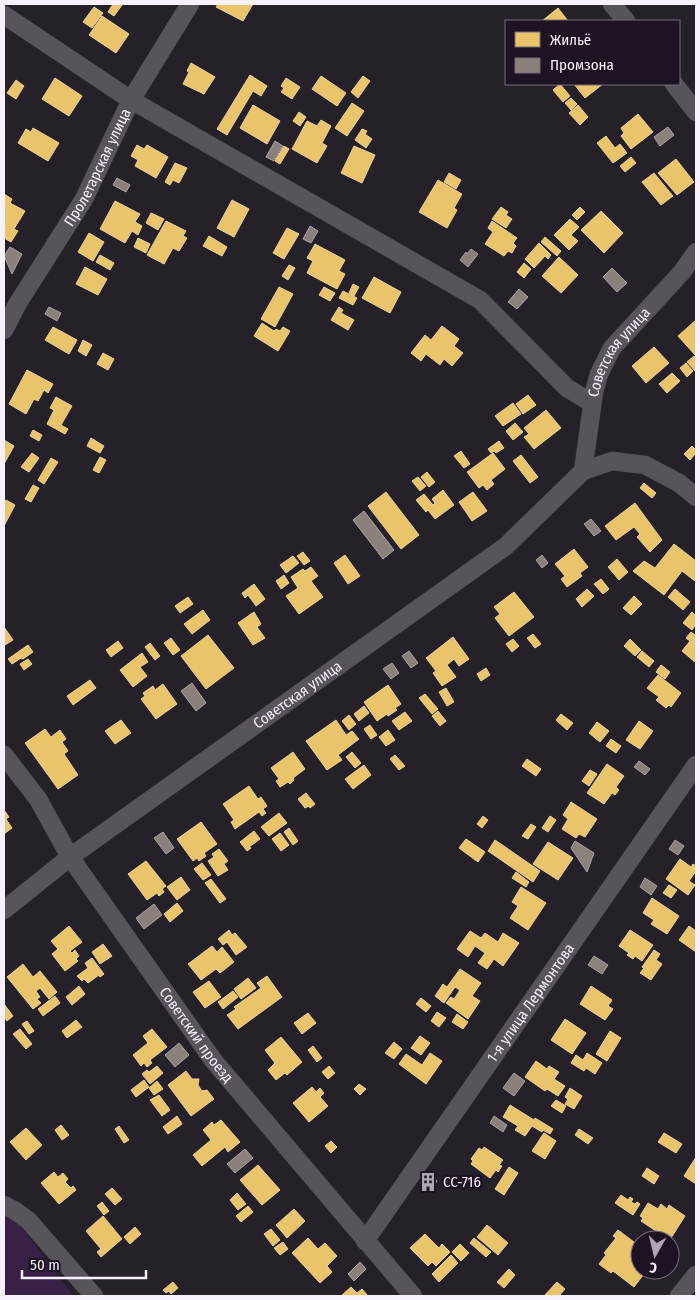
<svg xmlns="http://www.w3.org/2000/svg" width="700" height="1300" font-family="'Fira Sans Condensed',sans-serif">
	<rect width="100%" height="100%" fill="#262029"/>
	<polygon fill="#392046" points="4,1204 73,1296 4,1296"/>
	<g fill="#e9c46a" stroke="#eed196">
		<polygon points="113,4 122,5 114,16 108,12"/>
		<polygon points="218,4 253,4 243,21 216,7"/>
		<polygon points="94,7 103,13 92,28 83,22"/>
		<polygon points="558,8 568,21 542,21"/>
		<polygon points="102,16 129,34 116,53 89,35"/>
		<polygon points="191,63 215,77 204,94 183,84 189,72 187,71"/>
		<polygon points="250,75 267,86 261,96 253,91 227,135 217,129"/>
		<polygon points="321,76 346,93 337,106 312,89"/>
		<polygon points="363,76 370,81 358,98 351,92"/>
		<polygon points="55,78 82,96 69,116 42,99"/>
		<polygon points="286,78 300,87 292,99 281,92 284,88 281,86"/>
		<polygon points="16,80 24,86 16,99 7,93"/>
		<polygon points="560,84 570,96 563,102 553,90"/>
		<polygon points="574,84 603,84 585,98"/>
		<polygon points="571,98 577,104 571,110 565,103"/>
		<polygon points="352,103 364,111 347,136 335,128"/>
		<polygon points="253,105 280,121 267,144 240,128"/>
		<polygon points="578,105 588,117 580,125 569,113"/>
		<polygon points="299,112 306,117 300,126 293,121"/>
		<polygon points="638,114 653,132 631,149 621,136 624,133 621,128"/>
		<polygon points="321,120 331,126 322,143 327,146 317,163 292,149 307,121 317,126"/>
		<polygon points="33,128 59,143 48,161 18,143 26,129 31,132"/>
		<polygon points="362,129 367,131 365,134 372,139 366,148 355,140"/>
		<polygon points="606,136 615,148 620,144 627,153 613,163 597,143"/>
		<polygon points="137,145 144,149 147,145 168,157 156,178 135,166 138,160 131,156"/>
		<polygon points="284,146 289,149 280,164 275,161"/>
		<polygon points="354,146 375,155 362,183 341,173"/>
		<polygon points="631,157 636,163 625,172 620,166"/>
		<polygon points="676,159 694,182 677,195 658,173"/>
		<polygon points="175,163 187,168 179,183 173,180 170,185 165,182"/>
		<polygon points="449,173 461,180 456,189 444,182"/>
		<polygon points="654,173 673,196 661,205 642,182"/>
		<polygon points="438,180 462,194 454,208 457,210 447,228 419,212"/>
		<polygon points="4,194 12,199 10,203 25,211 14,229 18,231 11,242 4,238"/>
		<polygon points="232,200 249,209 234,237 217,228"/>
		<polygon points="115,201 140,214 135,222 142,226 138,235 132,231 125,243 100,229"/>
		<polygon points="501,207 508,212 506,215 512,219 506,228 492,219"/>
		<polygon points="580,207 585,212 577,220 572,215"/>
		<polygon points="601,211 623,233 604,253 581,230"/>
		<polygon points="151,213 164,219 158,230 146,223"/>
		<polygon points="570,219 579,227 571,235 578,241 569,250 554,235"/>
		<polygon points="166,221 186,231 183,236 187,238 179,251 173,248 164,264 147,255"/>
		<polygon points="492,221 517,238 513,243 516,246 512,253 508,251 504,256 485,244 493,232 488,228"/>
		<polygon points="287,228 299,234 284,259 273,253"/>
		<polygon points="89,233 104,242 93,261 78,252"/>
		<polygon points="209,236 227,247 222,256 203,246"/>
		<polygon points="545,237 561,251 557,256 541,242"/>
		<polygon points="138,238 150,244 146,253 134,247"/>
		<polygon points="539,243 551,255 548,259 545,256 534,268 525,259"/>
		<polygon points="315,244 345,260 339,271 345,274 337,289 307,273 313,261 307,258"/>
		<polygon points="100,255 114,263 110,270 96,262"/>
		<polygon points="559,257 578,275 561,293 542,276"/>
		<polygon points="524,263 531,269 524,278 517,272"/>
		<polygon points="289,265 295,268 288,280 282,276"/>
		<polygon points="85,267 107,279 98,295 76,284"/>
		<polygon points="374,277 401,292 390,313 362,298"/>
		<polygon points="353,284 359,287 354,296 349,293"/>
		<polygon points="279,287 293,294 275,327 261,319"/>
		<polygon points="324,287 335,293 330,301 319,295"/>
		<polygon points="343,291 357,298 353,305 339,298"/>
		<polygon points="339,307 343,310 341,313 354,320 348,330 331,320"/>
		<polygon points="696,320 696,356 678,336"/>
		<polygon points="262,323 274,331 276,329 280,331 283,327 290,331 278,351 254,336"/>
		<polygon points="442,326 459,339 454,346 463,353 452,366 444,359 440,365 426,354 421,361 411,353 425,335 431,340"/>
		<polygon points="53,327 77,340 69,354 45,340"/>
		<polygon points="83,340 92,345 86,356 78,351"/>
		<polygon points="654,347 669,363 646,383 632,366"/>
		<polygon points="103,353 114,359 108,370 97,364"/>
		<polygon points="694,356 696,359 696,372 687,362"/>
		<polygon points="686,363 693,371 687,377 680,368"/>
		<polygon points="27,370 53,384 48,393 44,390 38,401 34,399 26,414 9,404"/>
		<polygon points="672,373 680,381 667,393 659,384"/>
		<polygon points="528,395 536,405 523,414 516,404"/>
		<polygon points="56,397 72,406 61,425 68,429 65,434 47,424 54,410 50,408"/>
		<polygon points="513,403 521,414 503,426 495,416"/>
		<polygon points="546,410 561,428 534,449 524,437 529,434 524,428"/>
		<polygon points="515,423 523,432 513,440 506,431"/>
		<polygon points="33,430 42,435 39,441 30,436"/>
		<polygon points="91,438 104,446 100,453 87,446"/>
		<polygon points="4,440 14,446 4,464"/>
		<polygon points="499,441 504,448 496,453 494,451 491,453 488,449"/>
		<polygon points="692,446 696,450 696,453 690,460 684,454"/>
		<polygon points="461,451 470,464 464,468 454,456"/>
		<polygon points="32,453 39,458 29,472 21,467"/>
		<polygon points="493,453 505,469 491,480 494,484 487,490 483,485 479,488 467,472"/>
		<polygon points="521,455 538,477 530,483 513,461"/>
		<polygon points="100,457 106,460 99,473 93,470"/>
		<polygon points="51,458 58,462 44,484 38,480"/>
		<polygon points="427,472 435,482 429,487 421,477"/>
		<polygon points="418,477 426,486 420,491 412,481"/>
		<polygon points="644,483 656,493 652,498 640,488"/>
		<polygon points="33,485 39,488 31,502 25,499"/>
		<polygon points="443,490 454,505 435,519 428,510 426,512 416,500 424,494 433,505 435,503 432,499"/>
		<polygon points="386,492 419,535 401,549 368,506"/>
		<polygon points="473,492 487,511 472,521 459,502"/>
		<polygon points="6,500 15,505 4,526 4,505"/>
		<polygon points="635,503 662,540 650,552 637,537 640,534 634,527 616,540 605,526"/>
		<polygon points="674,544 696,561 696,579 695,581 682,571 664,595 633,571 644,561 655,568"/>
		<polygon points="574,549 588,567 580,573 582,576 567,587 561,579 565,576 555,564"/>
		<polygon points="303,552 310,561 304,565 297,556"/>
		<polygon points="345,555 360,576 348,584 334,563"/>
		<polygon points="293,556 299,563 286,573 280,565"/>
		<polygon points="617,559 628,572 619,580 608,567"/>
		<polygon points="311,567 318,576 311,581 323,597 299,614 286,596 298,588 291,577 303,569 305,571"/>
		<polygon points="284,575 289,583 281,589 276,581"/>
		<polygon points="601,579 609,589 603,594 594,584"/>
		<polygon points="254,584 265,599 256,606 248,595 245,598 242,593"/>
		<polygon points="587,589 594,596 582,607 576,599"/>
		<polygon points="675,589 690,602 683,610 668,597"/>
		<polygon points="514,592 534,617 509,636 495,618 500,614 494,607"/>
		<polygon points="634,596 642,604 631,615 623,608"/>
		<polygon points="188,597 193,604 180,613 175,606"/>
		<polygon points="203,610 210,620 192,634 184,624"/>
		<polygon points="254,612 261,624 257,627 265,638 253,645 238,623"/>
		<polygon points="692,612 696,616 696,624 692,630 683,623"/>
		<polygon points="4,627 13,640 5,645 4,643"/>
		<polygon points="691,632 695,635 696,634 696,663 682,651 690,641 686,638"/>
		<polygon points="533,634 541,644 535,648 527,638"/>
		<polygon points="208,635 234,668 206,689 181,656"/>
		<polygon points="453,637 469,659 459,666 454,659 447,665 456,677 442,686 433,673 436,671 426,658"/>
		<polygon points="171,638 180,650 173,655 164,643"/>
		<polygon points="513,639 519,646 512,652 506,644"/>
		<polygon points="630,639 641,650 635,656 624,646"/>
		<polygon points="118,641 123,648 111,657 106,650"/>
		<polygon points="150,643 160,656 155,660 145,647"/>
		<polygon points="28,645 33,652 23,659 21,658 12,664 8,659"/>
		<polygon points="642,651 654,661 649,667 637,657"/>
		<polygon points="142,653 148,662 140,667 147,676 133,687 120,670"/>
		<polygon points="28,659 32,664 24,670 20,664"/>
		<polygon points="661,665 670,672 665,679 656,672"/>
		<polygon points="486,668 490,675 481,681 477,674"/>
		<polygon points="658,675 681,693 671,707 669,705 666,708 656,700 659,697 647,688"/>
		<polygon points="90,680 96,688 73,705 67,696"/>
		<polygon points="163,684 177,704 156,719 141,699 145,696 143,693 153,686 155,690"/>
		<polygon points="388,685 401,704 395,708 397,710 388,716 387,714 377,721 364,702"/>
		<polygon points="446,688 454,702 447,706 439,692"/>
		<polygon points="425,694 438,709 432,714 419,698"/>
		<polygon points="364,706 369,713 359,721 354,714"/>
		<polygon points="438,711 446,721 440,726 432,716"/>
		<polygon points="405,712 412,721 399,730 392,721"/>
		<polygon points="561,714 573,723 567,730 556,720"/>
		<polygon points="349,715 356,724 349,730 342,721"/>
		<polygon points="121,720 131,733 115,744 105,731"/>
		<polygon points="336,720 346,735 352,731 359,739 338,755 342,760 327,770 306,741"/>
		<polygon points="639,721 653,731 640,749 626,740"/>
		<polygon points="597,722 609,731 600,742 589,733"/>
		<polygon points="370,725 377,735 371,739 364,729"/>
		<polygon points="45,729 51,737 60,730 66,739 62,742 68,751 64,754 78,775 58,789 25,743"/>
		<polygon points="388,730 395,740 386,746 379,737"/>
		<polygon points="611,739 621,746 616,753 606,746"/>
		<polygon points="293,752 305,769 293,778 294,780 290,784 288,782 280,787 276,781 279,779 271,768"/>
		<polygon points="352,752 361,763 355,768 346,757"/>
		<polygon points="395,755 405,766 399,770 390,759"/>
		<polygon points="527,759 541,769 536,776 522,766"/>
		<polygon points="607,764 624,776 616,787 619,790 615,795 612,793 604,804 587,793"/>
		<polygon points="364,765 371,775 353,789 345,779"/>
		<polygon points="590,770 597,774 589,786 582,781"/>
		<polygon points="249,786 258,799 261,797 267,806 263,809 266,813 262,816 259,812 235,829 231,822 234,820 223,804"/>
		<polygon points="306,793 315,804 310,808 309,806 305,808 298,799"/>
		<polygon points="571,802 597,819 585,837 579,834 576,838 562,829 568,819 563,815"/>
		<polygon points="4,810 9,817 6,819 12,828 4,834"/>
		<polygon points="279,813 287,823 269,836 261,827"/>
		<polygon points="483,816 488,820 482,828 477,824"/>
		<polygon points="550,816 556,820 548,832 542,828"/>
		<polygon points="201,822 217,844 204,853 206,856 199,861 197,858 193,861 177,839"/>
		<polygon points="531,824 536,827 528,839 522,836"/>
		<polygon points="289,828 298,841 293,845 284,832"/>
		<polygon points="254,831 260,839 249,847 251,848 247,851 240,842"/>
		<polygon points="280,833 289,845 281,851 272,839"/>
		<polygon points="466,839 485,852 478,862 459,848"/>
		<polygon points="495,840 540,871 533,882 488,851"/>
		<polygon points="548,842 573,858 558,880 533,864"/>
		<polygon points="219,849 228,861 224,864 228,870 218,876 208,861 214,857 212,854"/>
		<polygon points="680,859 691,867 693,864 696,866 696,871 689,881 695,885 688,895 666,879"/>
		<polygon points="146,861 166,886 162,889 164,892 159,896 157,893 147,900 128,874"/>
		<polygon points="202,863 211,875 203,880 194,869"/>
		<polygon points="516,872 529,882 526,887 512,878"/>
		<polygon points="181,877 190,890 177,900 167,887"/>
		<polygon points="211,879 226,899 220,903 205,883"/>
		<polygon points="669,885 677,890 671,898 663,893"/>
		<polygon points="521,887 546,903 528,930 510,918 518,906 512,902"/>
		<polygon points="652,898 679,916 667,934 651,924 654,920 643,913"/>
		<polygon points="177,903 183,911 170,922 164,914"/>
		<polygon points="69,926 82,942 70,951 72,953 75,950 79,956 76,959 78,961 65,971 52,954 58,949 51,941"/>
		<polygon points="689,926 696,931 696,952 679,940"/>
		<polygon points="229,930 232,935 235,933 247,947 236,955 227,942 223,945 218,939"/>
		<polygon points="630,930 653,945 642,961 635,956 633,959 627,955 629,953 619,946"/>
		<polygon points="470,931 481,938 485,933 498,942 503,933 519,943 503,966 494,959 487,969 478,963 485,953 475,946 468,957 457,949"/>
		<polygon points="103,944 112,956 100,964 92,952"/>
		<polygon points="212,946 217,952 222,947 234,962 220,973 216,969 201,980 188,964"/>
		<polygon points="654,950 660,954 656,960 662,964 651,980 640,973 644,968 642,967"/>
		<polygon points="92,958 104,974 100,977 99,975 88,983 84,979 82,981 77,976 88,968 85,963"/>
		<polygon points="23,964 33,977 40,971 57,992 49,999 40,988 36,991 40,997 37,999 41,1003 33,1009 7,977"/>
		<polygon points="460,969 481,983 472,996 480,1001 468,1019 446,1003 451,997 454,999 460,990 455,987 444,1003 435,996 443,984 447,987"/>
		<polygon points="267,976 282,997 238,1029 227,1015 236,1009 234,1007 261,988 257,983"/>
		<polygon points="248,978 256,988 241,999 234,989"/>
		<polygon points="209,981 221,997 205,1008 193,992"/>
		<polygon points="79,986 85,994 72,1005 66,997"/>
		<polygon points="591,986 612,1000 608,1006 613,1009 605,1020 580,1004"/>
		<polygon points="233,991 238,997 223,1009 218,1002"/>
		<polygon points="55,996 60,1003 43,1016 38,1009"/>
		<polygon points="421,998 431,1006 426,1012 416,1004"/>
		<polygon points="4,1004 13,1016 7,1021 4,1017"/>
		<polygon points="437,1012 446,1018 439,1027 431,1021"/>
		<polygon points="308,1013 316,1023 302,1034 294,1023"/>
		<polygon points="457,1014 468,1022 463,1029 452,1022"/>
		<polygon points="565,1019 586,1033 572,1054 551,1040"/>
		<polygon points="76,1020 82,1027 67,1038 62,1031"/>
		<polygon points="27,1021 34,1031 29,1034 22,1024"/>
		<polygon points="20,1029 32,1044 26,1049 13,1034"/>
		<polygon points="152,1029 167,1047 150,1060 152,1063 147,1067 144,1063 141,1066 133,1055 148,1043 143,1036"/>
		<polygon points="610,1031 621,1038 607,1061 596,1054"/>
		<polygon points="420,1036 430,1043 421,1055 411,1048"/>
		<polygon points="281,1037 302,1062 287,1075 285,1073 276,1080 268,1070 275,1063 265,1050"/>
		<polygon points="394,1042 402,1049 394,1059 385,1053"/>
		<polygon points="313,1046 322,1058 317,1062 308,1050"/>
		<polygon points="430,1053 442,1061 426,1084 399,1064 406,1054 422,1065"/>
		<polygon points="587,1053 602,1063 595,1074 586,1068 584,1071 571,1063 576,1055 583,1060"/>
		<polygon points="536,1061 547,1069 549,1066 559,1072 554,1079 565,1086 558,1096 547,1089 545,1091 525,1077"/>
		<polygon points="157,1066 163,1073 150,1084 142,1074 147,1070 149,1072"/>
		<polygon points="329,1066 335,1073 328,1079 322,1072"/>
		<polygon points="186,1071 192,1079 199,1079 198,1085 202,1091 207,1090 214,1099 191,1116 168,1085"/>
		<polygon points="144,1080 149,1087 136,1097 131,1090"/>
		<polygon points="157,1081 163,1089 154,1095 149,1088"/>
		<polygon points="359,1084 366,1089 360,1095 354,1089"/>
		<polygon points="312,1087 316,1092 320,1088 324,1093 320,1097 328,1106 309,1122 293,1103"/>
		<polygon points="570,1088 582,1096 574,1109 565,1104 568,1099 565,1097"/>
		<polygon points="159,1095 170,1110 162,1116 150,1100"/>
		<polygon points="556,1100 566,1106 562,1113 551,1106"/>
		<polygon points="510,1105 534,1120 535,1118 553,1129 550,1134 543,1130 542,1132 532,1126 525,1136 515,1130 518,1126 503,1117"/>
		<polygon points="177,1116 182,1124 168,1134 163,1127"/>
		<polygon points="221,1120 240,1142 228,1152 225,1147 202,1166 193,1155 211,1140 203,1130 212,1122 214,1125"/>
		<polygon points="61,1125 69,1135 62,1140 55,1130"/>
		<polygon points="119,1126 129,1140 124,1143 115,1129"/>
		<polygon points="26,1128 42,1145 26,1160 10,1142"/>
		<polygon points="579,1129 593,1138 588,1144 575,1135"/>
		<polygon points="544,1133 556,1141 545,1159 532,1151"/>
		<polygon points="664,1133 682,1144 676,1153 658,1142"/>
		<polygon points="331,1141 337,1147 331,1153 325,1146"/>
		<polygon points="484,1147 503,1160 499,1165 502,1166 498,1172 496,1170 490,1178 471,1164 473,1161 471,1159 479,1148 482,1150"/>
		<polygon points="696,1157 696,1184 684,1176"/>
		<polygon points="258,1165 280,1190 262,1205 240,1180"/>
		<polygon points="509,1167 518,1173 504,1195 495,1189"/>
		<polygon points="647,1168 659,1176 654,1184 642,1176"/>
		<polygon points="54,1172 58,1177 63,1173 68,1179 65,1182 71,1188 73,1186 76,1190 59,1204 41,1183"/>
		<polygon points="112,1188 122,1199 115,1205 105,1194"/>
		<polygon points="237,1193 246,1204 238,1210 230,1200"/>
		<polygon points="621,1195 628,1200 630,1197 633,1199 631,1202 635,1204 637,1202 640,1204 633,1215 615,1203"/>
		<polygon points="102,1202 109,1211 104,1215 97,1206"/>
		<polygon points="648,1203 658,1209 661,1204 667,1209 669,1205 685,1216 671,1238 660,1231 659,1233 641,1221 643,1218 640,1216"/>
		<polygon points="248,1206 253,1212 241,1222 236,1216"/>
		<polygon points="294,1209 305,1221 287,1238 276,1225"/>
		<polygon points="103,1216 122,1239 101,1257 97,1252 101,1249 86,1231"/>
		<polygon points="487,1225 508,1243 498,1255 477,1237"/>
		<polygon points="135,1227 141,1234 130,1244 124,1237"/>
		<polygon points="271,1229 280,1240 273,1246 264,1234"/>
		<polygon points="618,1230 634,1242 633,1244 640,1250 640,1270 647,1270 634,1287 613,1271 611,1273 599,1264 606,1255 604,1253 616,1238 613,1236"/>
		<polygon points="425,1234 439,1248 442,1244 450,1252 436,1266 432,1262 428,1266 410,1248"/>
		<polygon points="308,1238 318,1249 325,1243 337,1256 327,1266 332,1272 320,1283 292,1253"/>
		<polygon points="474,1238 491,1252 486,1257 470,1243"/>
		<polygon points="283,1242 288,1249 280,1255 274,1248"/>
		<polygon points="460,1244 469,1253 461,1261 452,1252"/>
		<polygon points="451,1255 458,1263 439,1282 432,1274"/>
		<polygon points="509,1269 515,1275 504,1288 497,1282"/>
		<polygon points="173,1282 178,1288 171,1294 169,1291 166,1293 163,1290"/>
		<polygon points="557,1282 565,1289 559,1296 544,1296"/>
		<polygon points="351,1287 357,1293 362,1289 368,1296 341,1296"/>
	</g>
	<g fill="#8a817c" stroke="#aba2a2">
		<polygon points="668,127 674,135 660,146 654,137"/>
		<polygon points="275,141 283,146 274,161 266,157"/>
		<polygon points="117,178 130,185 126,192 113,185"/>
		<polygon points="310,226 318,231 311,243 303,239"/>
		<polygon points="10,247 22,254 12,274 4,256"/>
		<polygon points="471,249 478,254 468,267 460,260 466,252 467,254"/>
		<polygon points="612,268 627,283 617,292 603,277"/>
		<polygon points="519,289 528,297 517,309 508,302"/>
		<polygon points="49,307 61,313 57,321 45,314"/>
		<polygon points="364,511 394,550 383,559 353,520"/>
		<polygon points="591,519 601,531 594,536 584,524"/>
		<polygon points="542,555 548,563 542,568 536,560"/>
		<polygon points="409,651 418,663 411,668 402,656"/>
		<polygon points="392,663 399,673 391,679 383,669"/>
		<polygon points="192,683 206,703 196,711 181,691"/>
		<polygon points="639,761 650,769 645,775 634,767"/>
		<polygon points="163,832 174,848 166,854 154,838"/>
		<polygon points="675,840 684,846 678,855 669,849"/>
		<polygon points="575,841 594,853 587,872 571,848"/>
		<polygon points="645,878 657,886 651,895 640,887"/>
		<polygon points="154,904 162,915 144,929 136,918"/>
		<polygon points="594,956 608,965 602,974 588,965"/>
		<polygon points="179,1043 189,1055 175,1067 165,1055"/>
		<polygon points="514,1073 525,1081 514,1096 503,1088"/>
		<polygon points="494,1116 507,1125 503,1132 490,1123"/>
		<polygon points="245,1149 253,1158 235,1173 227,1164"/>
		<polygon points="427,1174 437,1181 430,1191 420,1183"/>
		<polygon points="360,1262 366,1269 354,1281 348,1274"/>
	</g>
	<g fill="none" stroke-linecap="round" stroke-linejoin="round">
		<g stroke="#413c44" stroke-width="19">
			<g id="minor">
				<polyline points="612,4 626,21"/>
				<polyline points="4,15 131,100 480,300 567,388 592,403"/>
				<polyline points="674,84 696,112"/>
				<path id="s1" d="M4 330 18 303 84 199 131 100 190 4"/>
				<polyline points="583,471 612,461 645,465 679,483 696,497"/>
				<path id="s2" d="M4 755 38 799 70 857 213 1060 413 1296"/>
				<path id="s3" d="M4 910 70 857 506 546 583 471 594 392 599 374 612 348 682 272 696 252"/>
				<polyline points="4,1205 14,1210 28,1220 94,1296"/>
				<path id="s4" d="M365 1241 696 765"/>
				<polyline points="679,1296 696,1275"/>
			</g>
		</g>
		<use href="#minor" stroke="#59545c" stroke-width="18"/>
	</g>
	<defs>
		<g id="building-bare" transform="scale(1.5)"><path d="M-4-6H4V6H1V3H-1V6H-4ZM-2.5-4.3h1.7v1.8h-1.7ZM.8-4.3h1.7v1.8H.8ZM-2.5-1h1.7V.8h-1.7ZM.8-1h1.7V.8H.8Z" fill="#aea7b2" stroke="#1d1323" stroke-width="2.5" paint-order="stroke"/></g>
	</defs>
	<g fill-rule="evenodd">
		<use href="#building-bare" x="428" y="1182"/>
	</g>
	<g text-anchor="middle" stroke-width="5" stroke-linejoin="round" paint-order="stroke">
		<g font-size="15" fill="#f8f0fc" stroke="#1d1323">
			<text dy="5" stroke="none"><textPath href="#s1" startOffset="188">Пролетарская улица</textPath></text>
			<text dy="5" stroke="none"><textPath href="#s3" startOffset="855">Советская улица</textPath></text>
			<text dy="5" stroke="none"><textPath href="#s3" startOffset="364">Советская улица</textPath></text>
			<text dy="5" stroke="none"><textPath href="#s4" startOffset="290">1-я улица Лермонтова</textPath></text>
			<text dy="5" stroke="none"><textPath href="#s2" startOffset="340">Советский проезд</textPath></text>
		</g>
		<g font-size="15" fill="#f8f0fc" stroke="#1d1323" text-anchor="start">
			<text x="443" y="1187">СС-716</text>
		</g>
	</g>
	<rect width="700" height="1300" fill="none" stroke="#f8f0fc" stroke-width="10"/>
	<rect x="505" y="20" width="175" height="65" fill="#1d1323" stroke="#756b7a"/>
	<rect x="515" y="32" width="25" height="15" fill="#e9c46a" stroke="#756b7a"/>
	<text x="550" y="45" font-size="15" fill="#f8f0fc">Жильё</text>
	<rect x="515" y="58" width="25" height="15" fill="#8a817c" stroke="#756b7a"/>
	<text x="550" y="70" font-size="15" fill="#f8f0fc">Промзона</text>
	<g transform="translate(655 1255) rotate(188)"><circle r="24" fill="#1d1323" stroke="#756b7a"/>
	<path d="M0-4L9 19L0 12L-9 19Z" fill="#aea7b2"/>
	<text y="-8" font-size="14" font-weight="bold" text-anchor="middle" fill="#f8f0fc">С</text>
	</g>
	<path d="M22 1270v8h124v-8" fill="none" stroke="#f8f0fc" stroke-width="2.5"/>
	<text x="30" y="1270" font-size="15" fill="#f8f0fc" stroke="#1d1323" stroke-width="4" paint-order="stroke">50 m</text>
</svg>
